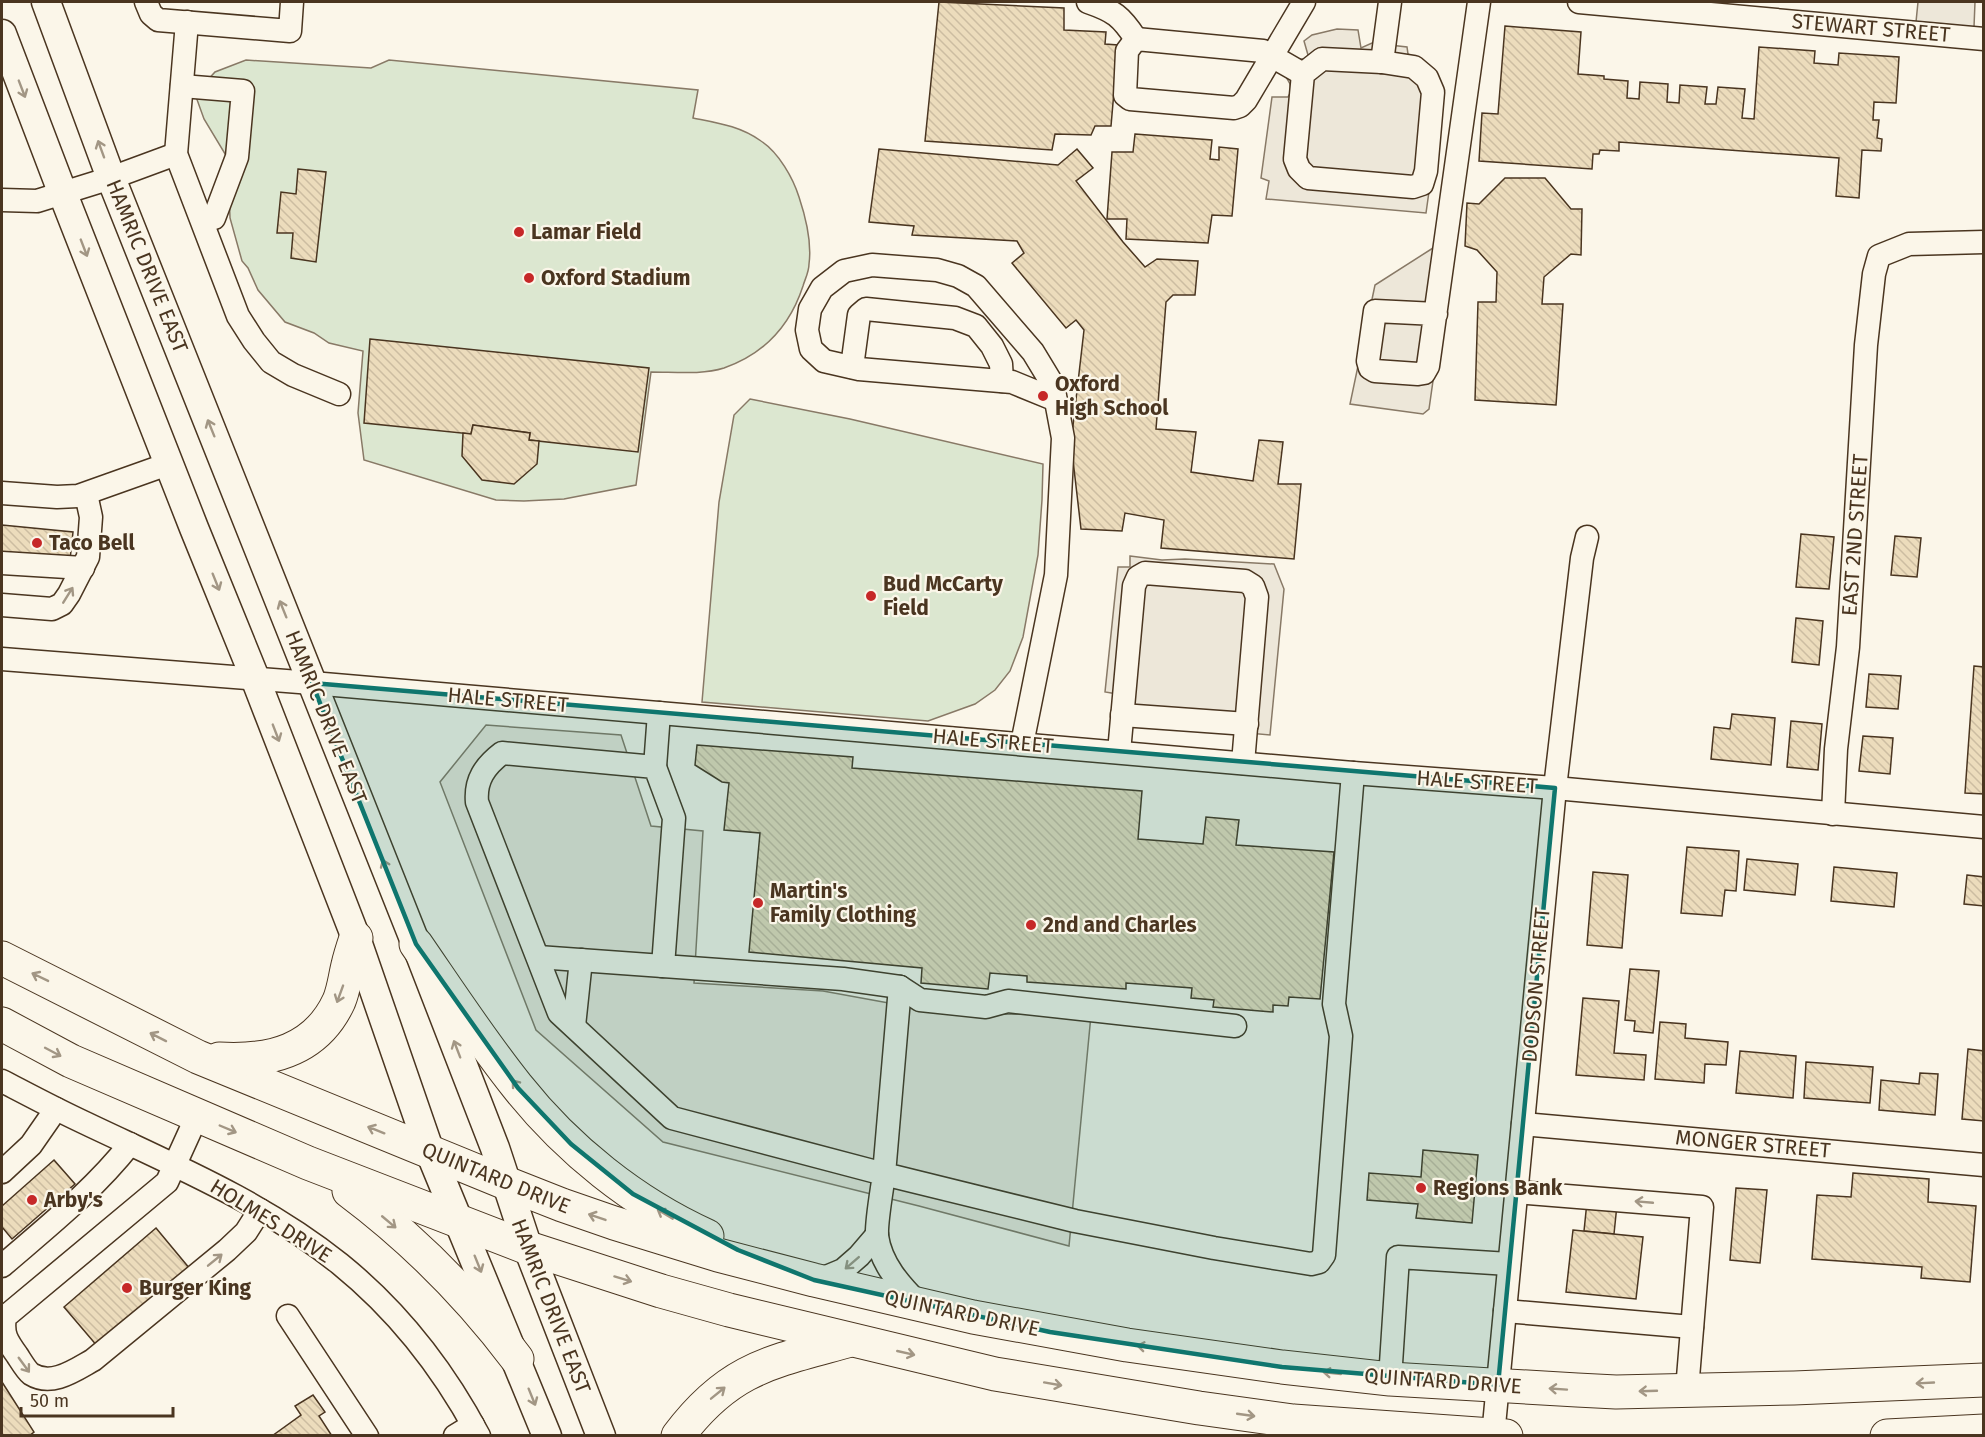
<svg xmlns="http://www.w3.org/2000/svg" width="1985" height="1437" font-family="'Fira Sans',sans-serif">
	<defs>
		<pattern id="building-back-hatch" width="6" height="6" patternUnits="userSpaceOnUse" patternTransform="scale(1.5)"><rect width="6" height="6" fill="#ecdcbc"/><path d="M-1 5l2 2M0 0l6 6M5-1l2 2" fill="none" stroke="#ccbda1"/></pattern>
	</defs>
	<rect width="100%" height="100%" fill="#fbf6e9"/>
	<g fill="#dce7d0" stroke="#887966" stroke-width="1.5">
		<path d="M246 60 371 68 389 60 698 90 693 118C718 123 740 126 761 141 779 153 793 178 799 197 806 218 812 242 809 264 809 272 805 279 803 286 790 326 764 354 724 368 702 375 675 372 651 372L636 485 564 499 524 501 496 500 364 460 358 413 363 351 329 343 314 333 285 322 258 290 248 268 242 261 230 218 229 192 239 177 204 119 195 94 215 72Z"/>
		<polygon points="750,399 850,419 1043,464 1042,500 1038,555 1023,637 1010,671 995,690 975,704 928,721 702,702 719,502 734,415"/>
	</g>
	<g fill="#ede7d9" stroke="#887966" stroke-width="1.5">
		<polygon points="1918,2 1975,2 1974,27 1916,22"/>
		<polygon points="1337,29 1358,30 1361,48 1372,43 1407,47 1408,54 1420,61 1442,99 1426,213 1266,199 1269,181 1261,178 1272,97 1288,97 1291,92 1290,84 1285,75 1297,59 1306,59 1308,55 1304,41 1312,35"/>
		<polygon points="1433,248 1450,261 1429,409 1423,414 1350,404 1375,285"/>
		<polygon points="1130,556 1162,560 1185,559 1274,564 1284,589 1270,735 1116,721 1117,694 1105,692 1118,567 1130,567"/>
		<polygon points="486,725 621,735 651,826 703,831 694,983 823,991 927,1010 980,1014 1091,1015 1069,1246 919,1206 663,1142 536,1030 440,782"/>
	</g>
	<g fill="url(#building-back-hatch)" stroke="#4a3520" stroke-width="1.5">
		<polygon points="939,2 1064,8 1064,30 1106,32 1105,44 1118,45 1111,126 1095,126 1091,135 1055,134 1052,150 925,141"/>
		<polygon points="1505,26 1581,32 1578,74 1604,76 1604,79 1628,81 1627,98 1639,99 1640,82 1668,84 1667,102 1679,103 1680,85 1707,87 1705,104 1716,104 1718,87 1745,89 1742,118 1754,119 1759,47 1815,51 1814,63 1838,65 1839,53 1899,57 1896,103 1874,102 1873,120 1879,120 1877,138 1882,139 1881,151 1862,150 1859,198 1836,196 1839,158 1619,142 1619,151 1600,150 1599,154 1593,154 1592,169 1479,161 1482,113 1498,114"/>
		<polygon points="1135,134 1212,140 1210,159 1219,160 1219,147 1238,149 1232,216 1212,215 1208,243 1126,239 1127,219 1107,219 1112,152 1133,152"/>
		<polygon points="879,149 1058,165 1077,149 1093,168 1076,181 1123,242 1145,267 1157,259 1198,261 1195,295 1173,295 1166,302 1156,429 1196,432 1191,472 1253,481 1259,440 1283,442 1278,484 1301,484 1294,559 1161,548 1164,520 1125,513 1122,531 1081,529 1071,443 1084,330 1076,320 1066,328 1012,263 1024,253 1017,241 912,235 914,226 869,222"/>
		<polygon points="298,169 326,172 316,262 291,258 293,233 277,233 281,192 296,194"/>
		<polygon points="1505,178 1545,178 1571,209 1582,209 1581,255 1571,254 1544,277 1542,304 1563,304 1556,405 1475,400 1478,302 1496,302 1497,272 1477,250 1465,246 1467,203 1479,204"/>
		<polygon points="370,339 649,368 638,452 529,440 530,433 473,425 471,434 364,423"/>
		<polygon points="473,425 530,433 529,440 539,441 537,464 514,484 482,480 462,456 463,433 471,434"/>
		<polygon points="2,525 73,532 70,560 2,554"/>
		<polygon points="1801,534 1834,537 1829,589 1796,587"/>
		<polygon points="1895,536 1921,538 1917,577 1891,575"/>
		<polygon points="1796,618 1823,621 1819,665 1792,662"/>
		<polygon points="1974,666 1984,667 1984,794 1965,793"/>
		<polygon points="1869,674 1901,676 1898,709 1866,707"/>
		<polygon points="1732,714 1775,718 1771,765 1711,759 1714,727 1730,729"/>
		<polygon points="1791,721 1822,724 1818,770 1787,767"/>
		<polygon points="1863,736 1893,738 1890,774 1859,771"/>
		<polygon points="697,745 853,757 852,768 1142,791 1138,839 1203,844 1206,817 1239,820 1236,845 1334,852 1320,999 1289,997 1288,1006 1273,1005 1273,1012 1213,1007 1214,1000 1191,998 1192,988 1126,983 1126,989 1027,982 1027,976 990,973 988,989 921,983 922,968 749,952 760,833 724,830 729,783 722,782 695,765"/>
		<polygon points="1687,847 1739,851 1736,891 1725,890 1722,916 1681,913"/>
		<polygon points="1747,859 1798,864 1795,895 1744,890"/>
		<polygon points="1834,867 1897,873 1894,907 1831,901"/>
		<polygon points="1593,872 1628,875 1622,948 1587,945"/>
		<polygon points="1967,875 1984,877 1984,906 1964,904"/>
		<polygon points="1630,969 1659,971 1653,1033 1634,1031 1635,1021 1625,1020"/>
		<polygon points="1583,998 1619,1001 1614,1053 1646,1055 1644,1080 1576,1075"/>
		<polygon points="1660,1022 1686,1024 1685,1038 1728,1042 1726,1065 1705,1064 1704,1083 1655,1079"/>
		<polygon points="1968,1049 1984,1051 1984,1121 1962,1119"/>
		<polygon points="1740,1051 1796,1056 1793,1098 1736,1093"/>
		<polygon points="1806,1062 1873,1067 1870,1103 1804,1098"/>
		<polygon points="1920,1073 1938,1074 1935,1115 1879,1110 1881,1080 1919,1084"/>
		<polygon points="1423,1150 1478,1155 1472,1223 1416,1218 1418,1204 1367,1200 1369,1173 1421,1177"/>
		<polygon points="54,1160 75,1184 12,1239 2,1227 2,1206"/>
		<polygon points="1853,1173 1929,1179 1928,1202 1976,1206 1970,1282 1921,1278 1922,1267 1812,1259 1817,1195 1851,1197"/>
		<polygon points="1736,1188 1767,1190 1760,1263 1730,1260"/>
		<polygon points="1588,1192 1618,1195 1614,1234 1584,1231"/>
		<polygon points="156,1228 190,1269 98,1347 64,1307"/>
		<polygon points="1573,1230 1643,1237 1636,1299 1566,1292"/>
		<polygon points="2,1382 34,1432 29,1436 2,1436"/>
		<polygon points="313,1395 325,1412 319,1416 332,1436 272,1436 301,1415 295,1406"/>
	</g>
	<g fill="none" stroke-linecap="round" stroke-linejoin="round">
		<g stroke="#4a3520" stroke-width="25">
			<g id="minor">
				<polyline points="146,2 151,14 158,20 290,31 292,2"/>
				<path d="M1088 2C1114 11 1121 16 1136 39"/>
				<polyline points="1579,2 1984,39"/>
				<polyline points="187,22 176,154 238,316 254,341 271,362 293,375 339,394"/>
				<polygon points="1322,59 1382,62 1414,67 1427,78 1433,92 1426,171 1422,184 1413,187 1308,178 1299,169 1295,159 1303,74"/>
				<polyline points="1382,62 1390,2"/>
				<polyline points="1303,74 1263,51 1136,39 1127,51 1125,95 1130,99 1234,108 1240,106 1246,100 1304,2"/>
				<polyline points="182,86 243,91 237,157 214,218 203,222"/>
				<polyline points="2,200 37,201 111,178 176,154"/>
				<path d="M1436 314 1375 311 1368 361 1370 368 1375 371 1418 374 1424 373 1428 366C1446 244 1462 123 1479 2"/>
				<polyline points="852,367 859,315 866,309 955,318 976,326 992,346 1001,364 1002,381"/>
				<polyline points="2,493 57,497 78,496 168,464"/>
				<polyline points="2,563 83,568"/>
				<polyline points="2,605 52,609 62,604 69,594 88,557 91,517 86,494"/>
				<polyline points="2,659 312,683 1353,773 1555,788 1984,827"/>
				<polyline points="1122,715 1247,724"/>
				<polyline points="1022,744 1056,575 1063,438 1053,385 1033,352 976,286 958,276 937,270 872,265 844,271 822,288 810,309 807,330 811,349 824,361 859,369 1012,382 1056,400"/>
				<polyline points="1119,752 1134,586 1138,577 1145,573 1245,581 1253,586 1257,597 1243,763"/>
				<polyline points="655,767 659,713"/>
				<polyline points="1833,814 1836,749 1848,647 1866,345 1874,274 1879,256 1909,244 1984,242"/>
				<polyline points="538,957 663,966"/>
				<polyline points="900,987 884,1174 1075,1221 1214,1248 1311,1264 1319,1262 1324,1255 1341,1036 1334,1004 1353,773"/>
				<polyline points="574,1026 581,960"/>
				<path d="M2 1081C29 1095 55 1109 83 1122 171 1164 263 1202 340 1264 398 1311 444 1370 479 1436"/>
				<path d="M197 1116 167 1182 5 1317C2 1334 7 1341 17 1355 21 1361 26 1370 31 1374 52 1387 75 1370 93 1360L227 1250 246 1232 260 1210"/>
				<polyline points="1523,1124 1984,1165"/>
				<polyline points="2,1172 31,1145 56,1109"/>
				<polyline points="1516,1192 1702,1207 1687,1390"/>
				<path d="M2 1266C46 1228 94 1190 130 1144"/>
				<polyline points="819,1280 843,1270 859,1256 877,1235"/>
				<path d="M919 1304C900 1285 881 1264 877 1236 876 1222 882 1190 884 1174L672 1118 559 1013 477 802C475 780 485 766 502 753L655 767 674 818 663 966 843 979 900 987 920 1000 986 1007 1008 1001 1235 1026"/>
				<polyline points="1505,1311 1692,1327"/>
				<polyline points="288,1316 367,1436"/>
				<polyline points="1390,1379 1398,1257 1509,1264"/>
				<polyline points="455,1436 473,1425"/>
				<polyline points="1493,1436 1555,788 1582,558 1587,537"/>
			</g>
		</g>
		<g stroke="#4a3520" stroke-width="31">
			<g id="major">
				<polyline points="46,2 111,178 416,944 495,1148 528,1248 601,1436"/>
				<polyline points="2,34 63,194 194,528 255,678 356,938 430,1152 547,1436"/>
			</g>
		</g>
		<g stroke="#4a3520" stroke-width="35">
			<g id="highway">
				<path d="M416 944C449 992 481 1041 517 1086 567 1149 634 1203 707 1236"/>
				<polyline points="2,958 198,1057 506,1183 562,1205 614,1223 718,1255 814,1280 973,1317 1127,1345 1282,1367 1390,1379 1577,1390 1616,1392 1794,1388 1984,1380"/>
				<polyline points="2,1024 71,1061 308,1163 528,1248 661,1291 729,1310 995,1374 1199,1408 1293,1421 1506,1436"/>
				<path d="M219 1059C270 1062 316 1051 339 1001 344 989 345 977 348 965 350 956 353 947 356 938"/>
				<path d="M349 1191C413 1239 468 1294 517 1359"/>
				<path d="M678 1436C729 1368 771 1362 847 1341"/>
				<polyline points="1887,1436 1984,1431"/>
			</g>
		</g>
		<use href="#minor" stroke="#fbf6e9" stroke-width="22"/>
		<use href="#major" stroke="#fbf6e9" stroke-width="28"/>
		<use href="#highway" stroke="#fbf6e9" stroke-width="33"/>
	</g>
	<defs><path id="oneway-shaft" d="M-6 0H5M1.5-3L5.5 0L1.5 3" fill="none" stroke-width="1.6" stroke-linecap="round" stroke-linejoin="round" transform="scale(1.5)"/></defs>
	<g stroke="#a29684">
		<use href="#oneway-shaft" transform="translate(22 89) rotate(69)"/>
		<use href="#oneway-shaft" transform="translate(101 149) rotate(-110)"/>
		<use href="#oneway-shaft" transform="translate(84 248) rotate(69)"/>
		<use href="#oneway-shaft" transform="translate(211 428) rotate(-112)"/>
		<use href="#oneway-shaft" transform="translate(216 582) rotate(68)"/>
		<use href="#oneway-shaft" transform="translate(68 595) rotate(-58)"/>
		<use href="#oneway-shaft" transform="translate(283 609) rotate(-112)"/>
		<use href="#oneway-shaft" transform="translate(276 733) rotate(69)"/>
		<use href="#oneway-shaft" transform="translate(386 868) rotate(-112)"/>
		<use href="#oneway-shaft" transform="translate(40 977) rotate(-154)"/>
		<use href="#oneway-shaft" transform="translate(340 994) rotate(110)"/>
		<use href="#oneway-shaft" transform="translate(158 1037) rotate(-153)"/>
		<use href="#oneway-shaft" transform="translate(457 1049) rotate(-111)"/>
		<use href="#oneway-shaft" transform="translate(53 1052) rotate(28)"/>
		<use href="#oneway-shaft" transform="translate(518 1087) rotate(-129)"/>
		<use href="#oneway-shaft" transform="translate(228 1129) rotate(23)"/>
		<use href="#oneway-shaft" transform="translate(376 1130) rotate(-158)"/>
		<use href="#oneway-shaft" transform="translate(1644 1202) rotate(-175)"/>
		<use href="#oneway-shaft" transform="translate(665 1214) rotate(-149)"/>
		<use href="#oneway-shaft" transform="translate(597 1217) rotate(-161)"/>
		<use href="#oneway-shaft" transform="translate(389 1222) rotate(40)"/>
		<use href="#oneway-shaft" transform="translate(215 1260) rotate(-39)"/>
		<use href="#oneway-shaft" transform="translate(852 1263) rotate(139)"/>
		<use href="#oneway-shaft" transform="translate(478 1264) rotate(68)"/>
		<use href="#oneway-shaft" transform="translate(623 1279) rotate(17)"/>
		<use href="#oneway-shaft" transform="translate(1146 1347) rotate(-172)"/>
		<use href="#oneway-shaft" transform="translate(906 1353) rotate(13)"/>
		<use href="#oneway-shaft" transform="translate(24 1365) rotate(54)"/>
		<use href="#oneway-shaft" transform="translate(1332 1373) rotate(-174)"/>
		<use href="#oneway-shaft" transform="translate(1925 1383) rotate(177)"/>
		<use href="#oneway-shaft" transform="translate(1053 1384) rotate(10)"/>
		<use href="#oneway-shaft" transform="translate(1558 1389) rotate(-176)"/>
		<use href="#oneway-shaft" transform="translate(1648 1391) rotate(178)"/>
		<use href="#oneway-shaft" transform="translate(718 1393) rotate(-39)"/>
		<use href="#oneway-shaft" transform="translate(532 1397) rotate(68)"/>
		<use href="#oneway-shaft" transform="translate(1246 1415) rotate(8)"/>
	</g>
	<path fill="#0f766e" fill-opacity="0.2" stroke="#0f766e" stroke-width="4.5" stroke-linejoin="round" d="M312 683 1555 788 1498 1385 1282 1367 1050 1332 814 1280 738 1250 633 1194 571 1144 518 1088 416 944Z"/>
	<g fill="#c62828" stroke="#fbf6e9" stroke-width="2">
		<circle cx="519" cy="232" r="6"/>
		<circle cx="529" cy="278" r="6"/>
		<circle cx="1043" cy="396" r="6"/>
		<circle cx="37" cy="543" r="6"/>
		<circle cx="871" cy="596" r="6"/>
		<circle cx="758" cy="903" r="6"/>
		<circle cx="1031" cy="925" r="6"/>
		<circle cx="1421" cy="1188" r="6"/>
		<circle cx="32" cy="1200" r="6"/>
		<circle cx="127" cy="1288" r="6"/>
	</g>
	<g text-anchor="middle" stroke-width="4.5" stroke-linejoin="round" paint-order="stroke">
		<g font-size="21" fill="#4a3520" stroke="#fbf6e9">
			<text transform="translate(1871 28) rotate(5)" y="7">STEWART STREET</text>
			<text transform="translate(147 266) rotate(68)" y="7">HAMRIC DRIVE EAST</text>
			<text transform="translate(1855 535) rotate(-86)" y="7">EAST 2ND STREET</text>
			<text transform="translate(508 700) rotate(5)" y="7">HALE STREET</text>
			<text transform="translate(326 717) rotate(68)" y="7">HAMRIC DRIVE EAST</text>
			<text transform="translate(993 741) rotate(5)" y="7">HALE STREET</text>
			<text transform="translate(1477 782) rotate(4)" y="7">HALE STREET</text>
			<text transform="translate(1536 985) rotate(-85)" y="7">DODSON STREET</text>
			<text transform="translate(1753 1144) rotate(5)" y="7">MONGER STREET</text>
			<text transform="translate(496 1178) rotate(22)" y="7">QUINTARD DRIVE</text>
			<text transform="translate(271 1221) rotate(32)" y="7">HOLMES DRIVE</text>
			<text transform="translate(551 1306) rotate(69)" y="7">HAMRIC DRIVE EAST</text>
			<text transform="translate(962 1313) rotate(12)" y="7">QUINTARD DRIVE</text>
			<text transform="translate(1443 1381) rotate(4)" y="7">QUINTARD DRIVE</text>
		</g>
		<g font-size="21" font-weight="bold" fill="#4a3520" stroke="#fbf6e9" text-anchor="start">
			<text x="531" y="239">Lamar Field</text>
			<text x="541" y="285">Oxford Stadium</text>
			<text x="1055" y="391">Oxford<tspan x="1055" dy="24">High School</tspan></text>
			<text x="49" y="550">Taco Bell</text>
			<text x="883" y="591">Bud McCarty<tspan x="883" dy="24">Field</tspan></text>
			<text x="770" y="898">Martin's<tspan x="770" dy="24">Family Clothing</tspan></text>
			<text x="1043" y="932">2nd and Charles</text>
			<text x="1433" y="1195">Regions Bank</text>
			<text x="44" y="1207">Arby's</text>
			<text x="139" y="1295">Burger King</text>
		</g>
	</g>
	<rect width="1985" height="1437" fill="none" stroke="#4a3520" stroke-width="6"/>
	<path d="M21 1407v9h152v-9" fill="none" stroke="#4a3520" stroke-width="3"/>
	<text x="30" y="1407" font-size="18" fill="#4a3520" stroke="#fbf6e9" stroke-width="4.5" paint-order="stroke">50 m</text>
</svg>
